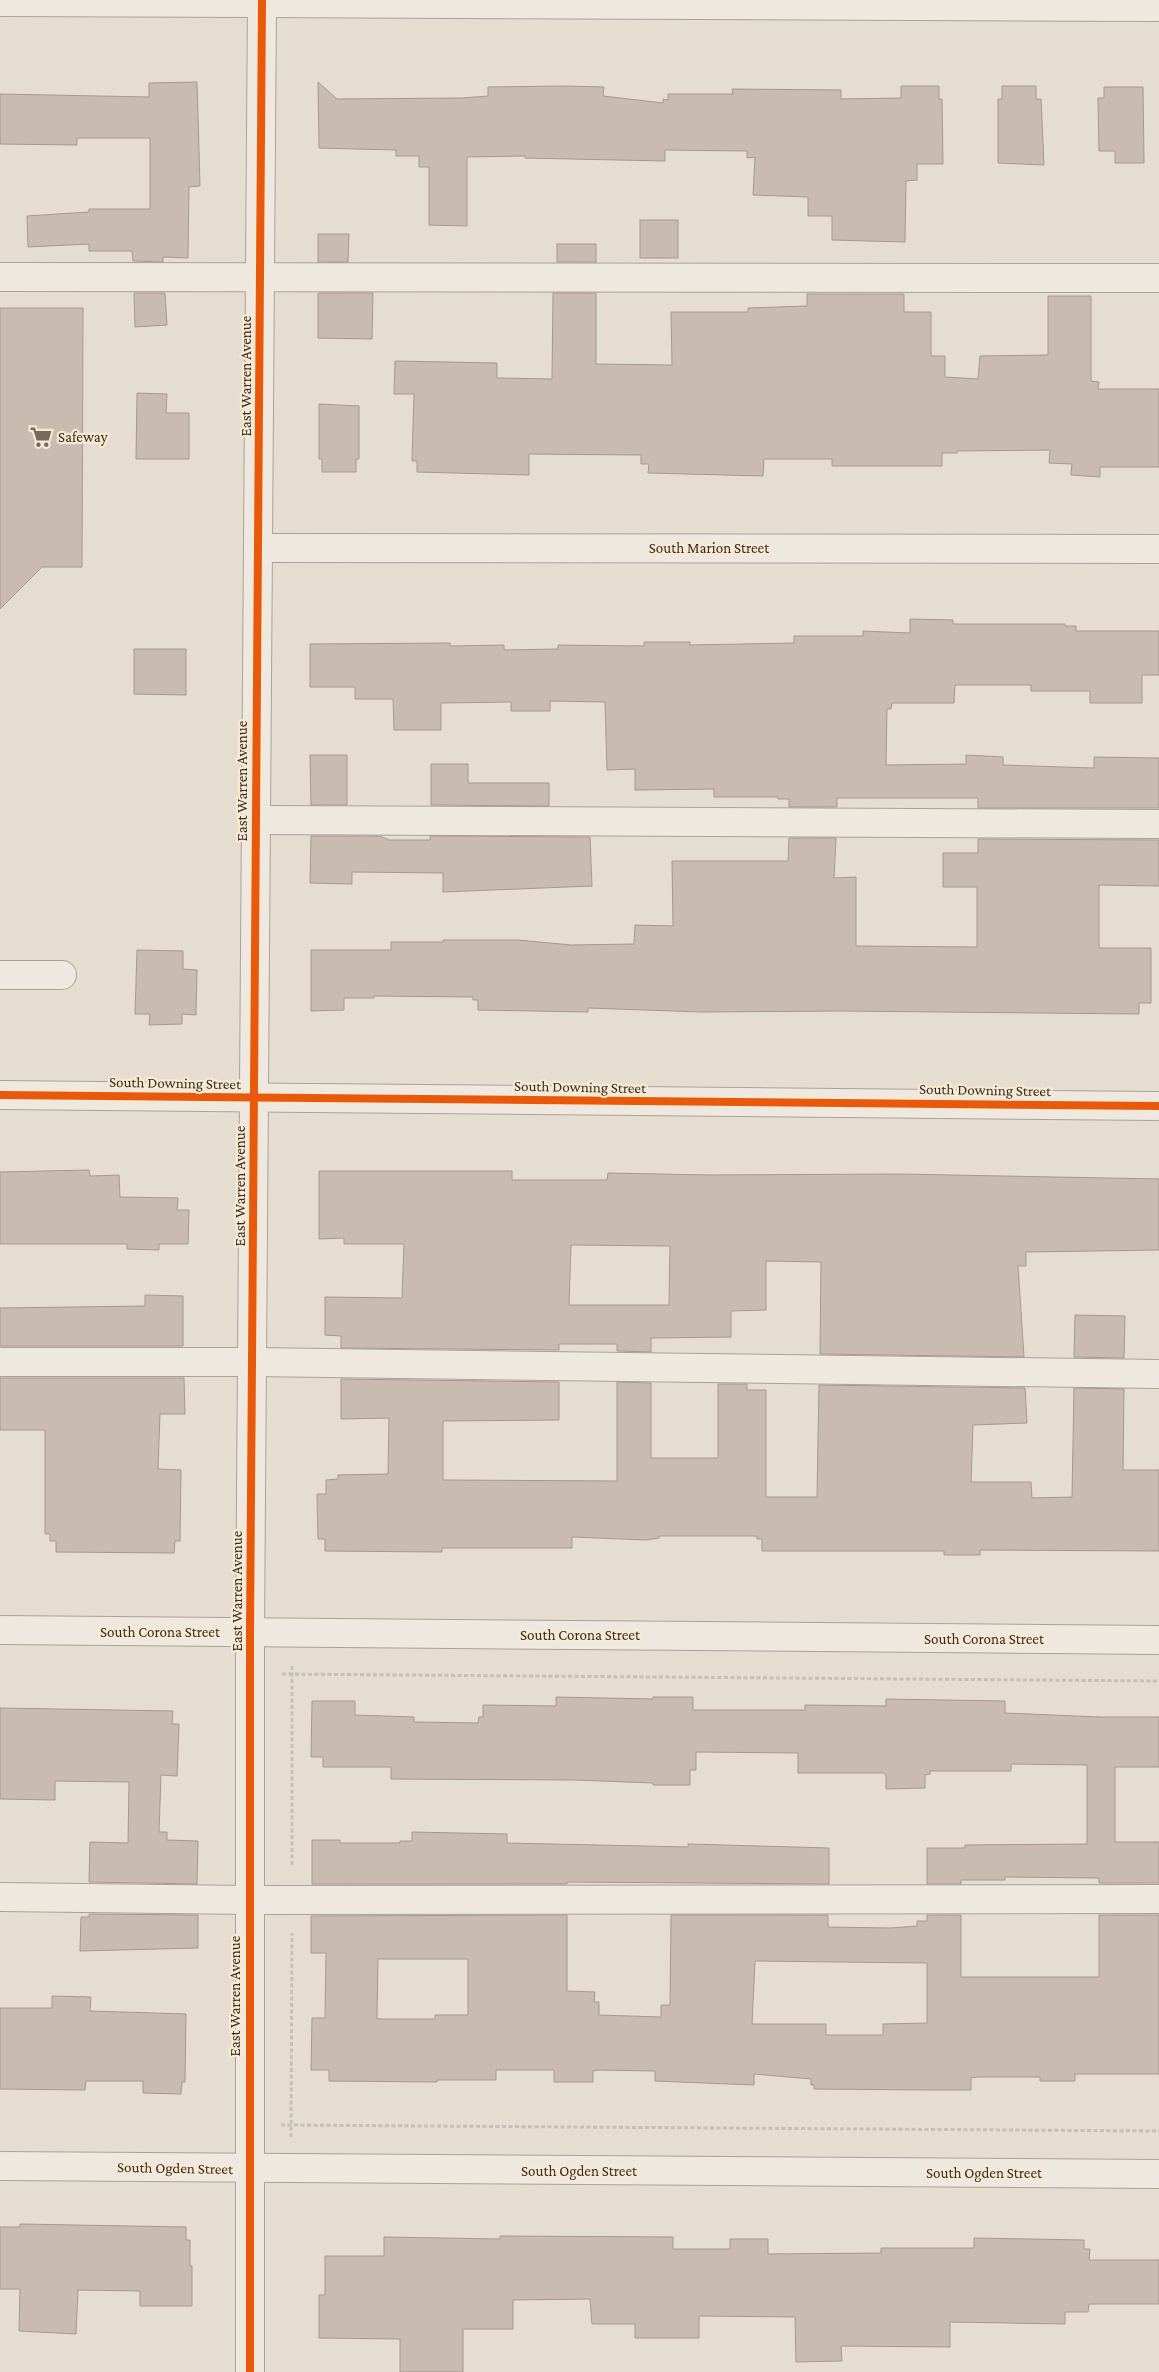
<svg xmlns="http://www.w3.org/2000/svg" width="1159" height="2372" font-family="'Crimson Pro',serif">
	<rect width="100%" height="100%" fill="#e5ddcf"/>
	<g fill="#c9bbb0" stroke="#a6988e" fill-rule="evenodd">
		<polygon points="197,82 200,186 189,187 188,258 163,257 163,262 133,261 132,251 89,251 89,244 28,247 27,216 89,212 89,209 150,209 150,138 77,138 77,145 0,144 0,94 149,97 149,83"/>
		<polygon points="318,82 337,99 462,98 488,96 488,87 566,86 604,87 603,96 663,103 663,99 668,100 668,94 733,94 732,89 841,90 841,99 901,98 901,86 939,86 939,99 942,99 943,164 917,164 917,180 906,181 905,242 832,240 832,216 808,216 808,197 753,195 755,157 747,158 747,151 665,150 665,161 525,158 525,156 467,157 467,226 429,225 429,167 419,167 419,156 396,156 396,150 319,148"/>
		<polygon points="1002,86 1036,86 1036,99 1041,99 1044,165 998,163 998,99 1002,99"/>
		<polygon points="1104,87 1143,87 1144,163 1115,163 1115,151 1099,151 1098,98 1104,98"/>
		<rect x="640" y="220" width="38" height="38"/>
		<polygon points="318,234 349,234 348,262 318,262"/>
		<rect x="557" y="244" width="39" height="18"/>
		<polygon points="134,293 165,293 167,325 135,327"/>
		<polygon points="318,293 373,293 372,339 318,338"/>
		<polygon points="553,293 596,293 596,364 672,365 671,312 748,312 748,308 807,306 807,294 904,294 904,312 931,312 931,356 945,356 945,377 978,379 980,356 1048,355 1048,296 1091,296 1091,381 1099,382 1098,389 1159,389 1159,467 1100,467 1100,477 1071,475 1072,464 1049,463 1050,450 957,451 957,453 942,453 942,466 832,466 832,459 764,459 763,476 648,473 649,464 641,464 641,455 529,454 529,475 417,472 417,461 412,461 414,394 394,394 395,361 497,363 497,378 552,379"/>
		<polygon points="0,308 83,308 82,567 42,567 0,609"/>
		<polygon points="137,393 167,394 166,413 189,413 189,459 136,459"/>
		<polygon points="319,404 359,406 359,459 356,459 356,472 322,472 322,459 319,459"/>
		<polygon points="910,619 953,620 953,624 1065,624 1065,626 1076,626 1076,631 1159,631 1159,675 1142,675 1142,703 1090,703 1090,691 1031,691 1031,685 955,685 954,703 892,703 891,709 887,709 886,765 966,764 966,755 1003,757 1003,765 1094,768 1094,757 1159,758 1159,808 978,808 978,798 837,798 837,807 789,807 789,799 778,799 778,797 714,797 714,789 635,790 635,769 607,770 605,702 550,701 550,711 511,711 511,702 441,703 441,730 394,730 393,699 355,699 355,687 310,687 310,644 450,643 450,646 504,645 504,650 558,649 558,645 644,646 644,642 690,642 690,645 794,643 794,636 863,636 863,631 910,633"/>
		<polygon points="134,649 186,649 186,695 134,694"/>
		<polygon points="310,755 347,755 347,805 311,805"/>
		<polygon points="431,764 468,764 468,783 549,783 549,806 431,805"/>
		<polygon points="311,836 380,836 389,840 430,840 430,836 590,837 592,886 443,892 443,873 352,872 352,884 310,883"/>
		<polygon points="789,838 836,838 834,878 856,877 856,946 977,947 977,887 943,887 943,853 978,853 978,839 1159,840 1159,886 1099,885 1099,948 1151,948 1151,1003 1139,1003 1139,1014 841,1011 701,1012 588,1008 588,1012 478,1010 478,1000 473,1000 473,997 374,996 374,998 344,998 344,1010 311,1011 311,950 391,950 391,942 443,942 443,940 518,940 571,945 634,944 635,925 673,926 672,861 788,861"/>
		<polygon points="137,950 183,951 183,969 197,970 196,1015 182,1014 182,1024 149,1025 150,1014 135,1014"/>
		<polygon points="89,1170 90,1176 119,1175 120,1197 178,1198 177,1210 189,1210 188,1244 159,1244 159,1250 127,1249 127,1244 0,1244 0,1172"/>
		<path d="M319 1171H512V1180H607L608 1173 710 1175 898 1174 1159 1179V1250L1026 1252V1266H1018L1024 1357 820 1354 821 1262 766 1261V1310L731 1311V1337L651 1338V1352L617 1351V1344H559V1350L341 1348V1336L325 1335V1297L402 1298 404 1244H344V1238L319 1239ZM571 1245 670 1246 669 1305H569Z"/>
		<polygon points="145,1295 183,1296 183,1346 0,1346 0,1308 145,1306"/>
		<polygon points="1075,1315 1125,1316 1124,1358 1074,1357"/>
		<polygon points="0,1378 184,1378 185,1414 160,1414 158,1469 181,1470 180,1541 175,1541 174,1553 56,1552 56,1541 50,1541 50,1534 45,1534 45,1430 0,1430"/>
		<polygon points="341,1379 559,1382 559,1420 443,1421 443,1480 617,1481 617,1382 651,1383 651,1458 718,1458 718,1384 747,1384 747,1390 766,1390 766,1497 817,1497 819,1385 1025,1388 1027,1423 973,1425 971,1482 1031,1482 1032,1498 1072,1497 1074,1388 1124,1389 1123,1470 1159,1470 1159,1551 980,1550 980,1555 944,1555 944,1551 762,1551 762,1539 757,1539 757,1536 659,1536 659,1538 646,1540 572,1537 572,1548 442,1548 442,1552 325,1551 325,1539 318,1539 317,1494 326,1494 326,1480 338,1479 338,1475 388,1474 389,1418 341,1419"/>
		<polygon points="556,1697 653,1699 653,1697 693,1697 693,1710 805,1710 805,1705 886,1706 886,1699 1005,1701 1005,1713 1100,1717 1159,1717 1159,1767 1115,1767 1115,1842 1159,1842 1159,1883 1099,1883 1099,1878 1005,1877 1005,1880 961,1880 961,1884 927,1884 927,1848 965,1848 965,1845 1087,1844 1087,1765 1011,1764 1011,1771 930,1771 930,1774 925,1775 925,1788 886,1789 886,1775 883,1773 798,1773 798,1753 696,1752 696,1770 690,1770 690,1785 653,1785 653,1783 575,1780 391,1779 391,1767 323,1767 323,1757 311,1757 312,1701 355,1701 355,1715 414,1717 414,1722 478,1723 479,1717 483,1717 483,1705 556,1706"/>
		<polygon points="0,1708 173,1711 172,1724 179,1724 177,1776 161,1775 159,1832 167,1832 167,1840 198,1841 197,1884 89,1882 90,1842 128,1843 129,1782 55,1781 55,1800 0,1799"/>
		<polygon points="412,1832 507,1834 507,1843 688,1847 688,1844 829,1848 829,1884 567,1882 567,1884 312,1884 312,1840 340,1840 340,1843 400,1843 400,1841 412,1841"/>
		<polygon points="89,1914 198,1915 198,1948 80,1951 81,1917 89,1917"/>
		<path d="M567 1915V1991L595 1992 594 2002H599V2015L661 2017V2005H670L671 1915H828V1927L890 1928 917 1926V1921H927V1915H961V1977H1099V1915H1159V2074H1075V2081H1040V2077H977L971 2078V2090H933L814 2089V2085H811V2079L754 2074V2085L655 2081V2071L599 2070 593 2071V2082H554V2070H496V2080H437V2082L329 2081V2070H311L312 2018H325L326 1953H311V1916ZM378 1959H468V2015H435V2019H377ZM755 1961 927 1963V2023L883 2024V2035H826V2024H752Z"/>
		<polygon points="52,1996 91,1997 90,2011 186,2014 185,2082 182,2082 181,2094 143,2093 143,2081 86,2081 85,2090 0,2089 0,2008 52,2008"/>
		<polygon points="20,2224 186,2227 186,2240 190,2240 190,2266 192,2266 192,2306 140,2306 140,2291 78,2290 76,2334 19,2331 20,2289 0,2289 0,2227 20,2227"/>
		<polygon points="500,2236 673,2237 673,2249 730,2249 730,2239 768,2239 768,2254 881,2253 881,2248 974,2248 974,2238 1084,2240 1084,2249 1090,2249 1089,2260 1159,2260 1159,2304 1089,2304 1088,2312 1065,2312 1065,2324 950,2322 950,2347 841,2346 842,2361 796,2362 795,2317 699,2316 699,2338 635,2338 635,2324 592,2324 590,2299 513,2300 513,2329 463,2329 463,2372 400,2372 400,2339 319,2338 319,2295 325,2295 325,2256 384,2256 384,2237 500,2239"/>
	</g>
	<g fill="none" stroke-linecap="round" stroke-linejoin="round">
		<g stroke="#aba297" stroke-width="30">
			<g id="minor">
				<polyline points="0,2 1159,7"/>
				<polyline points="0,277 1159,278"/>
				<polyline points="258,548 1159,549"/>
				<polyline points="256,820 1159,824"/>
				<polyline points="0,975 62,975"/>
				<polyline points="0,1095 1159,1106"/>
				<polyline points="0,1362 253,1362 1159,1374"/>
				<polyline points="0,1630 1159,1640"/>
				<polyline points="0,1897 249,1900 1159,1899"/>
				<polyline points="0,2166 1159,2174"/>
				<polyline points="250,2372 250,1632 262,0"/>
			</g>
		</g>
		<g stroke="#c6bfb7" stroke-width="3" stroke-dasharray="4 2.5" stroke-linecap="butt">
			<polyline points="292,1666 292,1867"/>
			<polyline points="282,1674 1159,1681"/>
			<polyline points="281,2125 1159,2131"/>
			<polyline points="291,2137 292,1933"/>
		</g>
		<use href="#minor" stroke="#eee8e0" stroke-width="28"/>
		<g stroke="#f6ead5" stroke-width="11">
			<g id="cycleway">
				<polyline points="0,1095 1159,1106"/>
				<polyline points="250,2372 250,1632 262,0"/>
			</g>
		</g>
		<use href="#cycleway" stroke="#e8590c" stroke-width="8"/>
	</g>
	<defs>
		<g id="supermarket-bare" transform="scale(1.725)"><path d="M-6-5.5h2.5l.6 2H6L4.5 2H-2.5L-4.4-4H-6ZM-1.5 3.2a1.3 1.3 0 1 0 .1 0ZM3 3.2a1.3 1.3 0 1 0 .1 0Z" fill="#76695d" stroke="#f6ead5" stroke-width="2.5" paint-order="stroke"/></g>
	</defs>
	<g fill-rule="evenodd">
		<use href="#supermarket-bare" x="41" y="437"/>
	</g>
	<g text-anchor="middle" stroke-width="4.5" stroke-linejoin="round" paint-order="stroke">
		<g font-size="15" fill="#3a2a1f" stroke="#f6ead5">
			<text transform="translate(246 376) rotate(-90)" y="5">East Warren Avenue</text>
			<text x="709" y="553">South Marion Street</text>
			<text transform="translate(242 781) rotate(-90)" y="5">East Warren Avenue</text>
			<text transform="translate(175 1083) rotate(1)" y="5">South Downing Street</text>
			<text transform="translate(580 1087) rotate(1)" y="5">South Downing Street</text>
			<text transform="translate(985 1090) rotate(1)" y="5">South Downing Street</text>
			<text transform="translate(240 1186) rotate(-90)" y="5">East Warren Avenue</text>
			<text transform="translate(237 1591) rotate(-90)" y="5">East Warren Avenue</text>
			<text x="160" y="1637">South Corona Street</text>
			<text x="580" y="1640">South Corona Street</text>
			<text x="984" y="1644">South Corona Street</text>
			<text transform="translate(235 1996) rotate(-90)" y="5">East Warren Avenue</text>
			<text transform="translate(175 2168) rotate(1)" y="5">South Ogden Street</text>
			<text x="579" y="2176">South Ogden Street</text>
			<text x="984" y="2178">South Ogden Street</text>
		</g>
		<g font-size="15" fill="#3a2a1f" stroke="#f6ead5" text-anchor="start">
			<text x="58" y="442">Safeway</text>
		</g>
	</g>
</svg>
